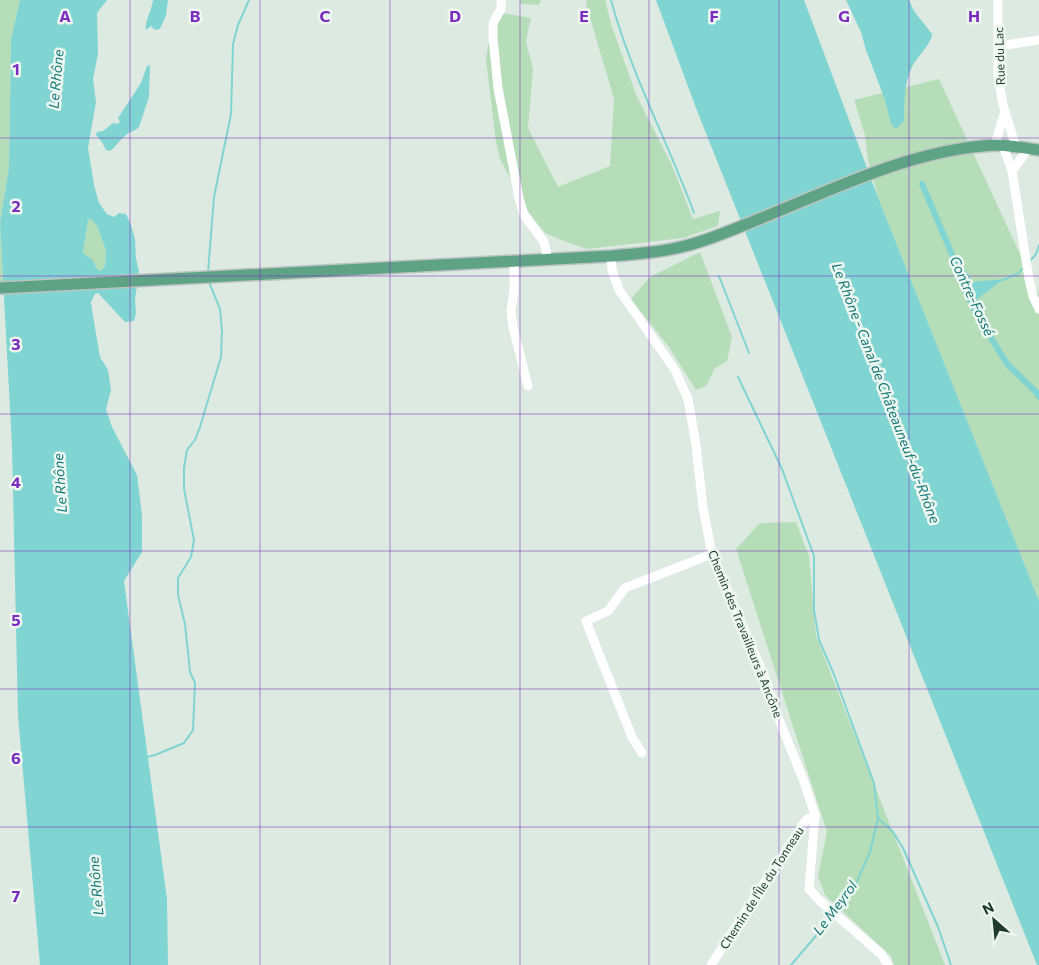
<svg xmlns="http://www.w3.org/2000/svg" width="1039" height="965" font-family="Commissioner,sans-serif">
	<rect width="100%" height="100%" fill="#ddeae2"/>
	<g fill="#b4ddb8">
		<polygon points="0,0 20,0 11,39 9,168 0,223 3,281 0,281"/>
		<polygon points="520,0 541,0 539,5 521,4"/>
		<polygon points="587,0 605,0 611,24 637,97 671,163 693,219 720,211 718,226 683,238 587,249 564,241 545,233 528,211 500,159 496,142 486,60 488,46 495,25 503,13 531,18 526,41 533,69 528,128 558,187 610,166 614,99 586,4"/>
		<polygon points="939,79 1039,295 1039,601 879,200 868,160 865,135 854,100"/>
		<polygon points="91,219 97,226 106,250 105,266 100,271 96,268 93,260 83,254 88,220"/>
		<polygon points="700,252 732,337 727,361 715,368 706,386 696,390 669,347 631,299 650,277"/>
		<polygon points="796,522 809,556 816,636 945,965 894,965 891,956 825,895 818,876 827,832 736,549 760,523"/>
	</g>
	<g fill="#80d4d2" fill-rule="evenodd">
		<path d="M20 0H107L97 13 98 54 93 79 96 102 88 148 94 185 99 203 107 214 114 217 119 213 126 214 131 225 135 239 136 258 139 272 135 299 136 313 134 321 125 322 98 293 95 294 91 302 92 310 100 357 108 370 111 390 106 409 112 427 137 475 142 515V552L124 581 167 899 168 965H40L18 716 12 446 0 223 9 168 11 39ZM91 219 97 226 106 250 105 266 100 271 96 268 93 260 83 253 88 220Z"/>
		<path d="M153 0H168L166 15 160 29 155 30 151 26 146 30C144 22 152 10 153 0Z"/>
		<polygon points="656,0 804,0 879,200 1039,601 1039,965 1037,965 696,108"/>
		<path d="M846 0H909L914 11 932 34C932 43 917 57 912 67 904 83 904 103 904 121L896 129 891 124 885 100 866 50 861 32Z"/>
		<path d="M150 65 149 97 139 127C135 132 129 131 125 136 119 140 116 147 110 151L106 150 102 142 96 135 97 132 103 131 113 123 117 124 120 122 118 118 141 83 147 66Z"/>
		<polygon points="964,268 973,282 1004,279 977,299 982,316 976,318 964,296 956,273"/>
	</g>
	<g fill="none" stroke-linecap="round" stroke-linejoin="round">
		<g stroke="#80d4d2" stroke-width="2">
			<path d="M611 0C631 74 668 142 694 213"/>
			<polyline points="1031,260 1036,254 1039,245"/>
			<polyline points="208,272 214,197 231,114 233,44 238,25 249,0"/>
			<polyline points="719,276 749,353"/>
			<polyline points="1003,280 1018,274 1022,269"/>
			<polyline points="738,377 782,469 814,556 814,610 819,640 833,672 874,783 878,818 893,832 903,848 938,927 951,965"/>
			<polyline points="147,757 155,755 184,743 193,730 195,683 190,672 185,624 178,595 178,578 191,557 194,540 184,489 184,468 187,450 195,440 200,427 221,357 222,331 220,309 209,282"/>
			<polyline points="836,912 854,888 870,852 878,818"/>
			<polyline points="791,965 833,916"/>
		</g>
		<g stroke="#80d4d2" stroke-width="6">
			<polyline points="922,184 962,278"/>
			<polyline points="976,310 980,320 1007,364 1036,392 1039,397"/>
		</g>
		<g stroke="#bcc4c0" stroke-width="14">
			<path id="major" d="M0 288 611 256C637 254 664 252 689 245 715 238 739 227 764 217 838 187 912 150 994 145 1009 145 1024 148 1039 150"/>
		</g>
		<g stroke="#fff" stroke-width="9">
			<polyline points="501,0 501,9 493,23 493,38 498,88 519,198 524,215 544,242 548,259"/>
			<polyline points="998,0 998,76 1003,105 1016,147"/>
			<polyline points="999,46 1039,40"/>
			<polyline points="995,145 1005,111"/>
			<polyline points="1003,146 1012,171 1029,279 1033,296 1039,309"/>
			<polyline points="1012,171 1028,149"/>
			<polyline points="611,256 612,270 619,290 675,370 688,399 696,445 703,508 712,554 767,683 778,717 803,779 815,815 809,889 819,900 881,954 888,965"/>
			<polyline points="514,261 514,291 511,311 513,327 528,386"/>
			<polyline points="642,753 632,737 586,621 608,611 625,588 712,554"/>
			<polyline points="711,965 793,839 806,820 815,815"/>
		</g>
		<use href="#major" stroke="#5ea385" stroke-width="11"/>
	</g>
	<path fill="none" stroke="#7b2cbf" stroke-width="1" stroke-opacity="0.55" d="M130 0V965M260 0V965M390 0V965M520 0V965M649 0V965M779 0V965M909 0V965M0 138H1039M0 276H1039M0 414H1039M0 551H1039M0 689H1039M0 827H1039"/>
	<g text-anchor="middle" stroke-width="5" stroke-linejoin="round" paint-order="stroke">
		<g font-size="12" fill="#1e3a2d" stroke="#edf7f0">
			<text transform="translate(1000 56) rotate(-92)" y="4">Rue du Lac</text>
			<text transform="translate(745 634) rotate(68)" y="4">Chemin des Travailleurs à Ancône</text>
			<text transform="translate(762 888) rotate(-57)" y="4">Chemin de l'Île du Tonneau</text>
		</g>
		<g font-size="14" font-style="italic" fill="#157978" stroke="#edf7f0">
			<text transform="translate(56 79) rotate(-85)" y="5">Le Rhône</text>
			<text transform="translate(972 296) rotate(65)" y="5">Contre-Fossé</text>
			<text transform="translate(886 393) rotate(69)" y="5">Le Rhône - Canal de Châteauneuf-du-Rhône</text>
			<text transform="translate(60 483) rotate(-94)" y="5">Le Rhône</text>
			<text transform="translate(96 886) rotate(-95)" y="5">Le Rhône</text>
			<text transform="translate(835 908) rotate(-53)" y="5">Le Meyrol</text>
		</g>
	</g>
	<g font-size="16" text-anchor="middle" font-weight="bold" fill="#7b2cbf" stroke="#edf7f0" stroke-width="5" stroke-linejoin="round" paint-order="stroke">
		<text x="65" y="22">A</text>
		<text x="195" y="22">B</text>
		<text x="325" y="22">C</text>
		<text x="455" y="22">D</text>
		<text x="584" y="22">E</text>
		<text x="714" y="22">F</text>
		<text x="844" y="22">G</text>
		<text x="974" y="22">H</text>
		<text x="16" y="75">1</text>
		<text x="16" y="212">2</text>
		<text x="16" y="350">3</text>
		<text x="16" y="488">4</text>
		<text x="16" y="626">5</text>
		<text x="16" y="764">6</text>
		<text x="16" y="902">7</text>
	</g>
	<g transform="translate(994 920) rotate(333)" stroke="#edf7f0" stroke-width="4" paint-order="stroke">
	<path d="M0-4L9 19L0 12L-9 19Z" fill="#1e3a2d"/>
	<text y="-8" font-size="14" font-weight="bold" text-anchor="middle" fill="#1e3a2d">N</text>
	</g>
</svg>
